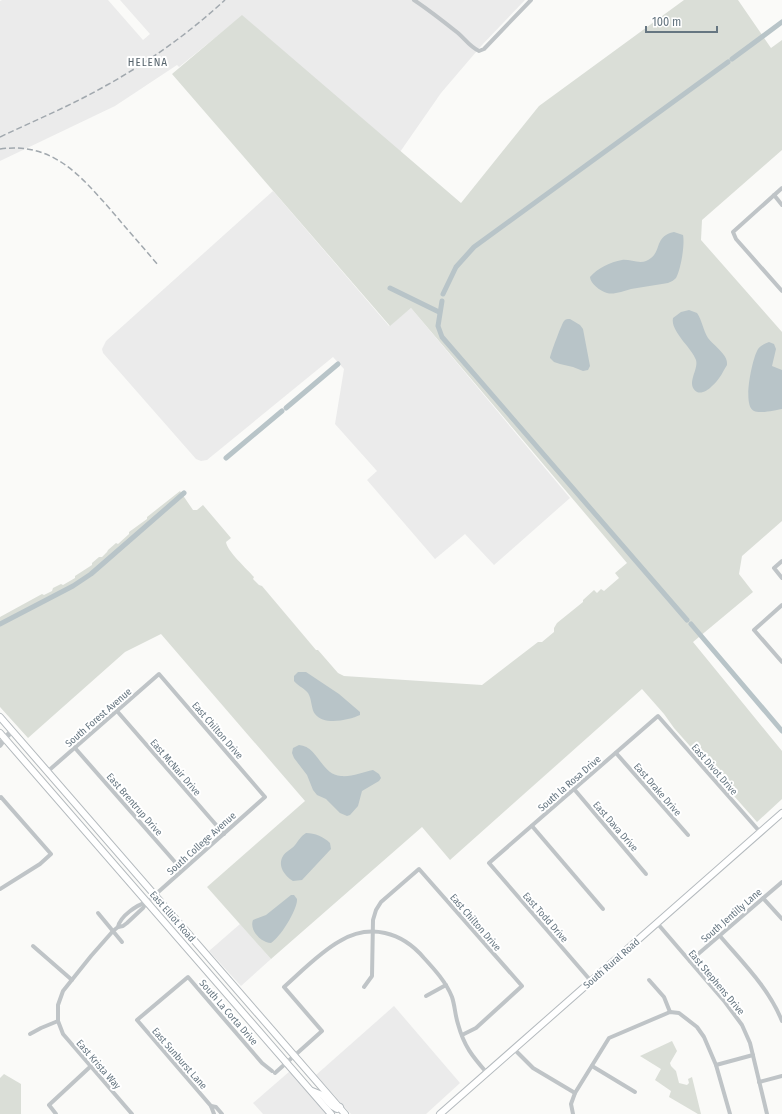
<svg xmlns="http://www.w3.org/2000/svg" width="782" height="1114" font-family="'Fira Sans Condensed',sans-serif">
	<rect width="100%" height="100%" fill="#fafaf8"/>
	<g fill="#ebebeb">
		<polygon points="2,0 108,0 143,40 150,34 120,0 525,0 482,45 441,93 400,152 242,16 179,67 177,65 115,106 0,161 0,1"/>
		<polygon points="273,191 389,326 411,308 570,498 494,565 465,534 435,559 367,480 377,471 335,424 344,369 333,357 207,460 201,461 196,459 103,353 102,349 106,341"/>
		<polygon points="240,924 271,959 241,986 209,951"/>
		<polygon points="394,1006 460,1083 426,1114 351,1114 316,1075"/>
		<polygon points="290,1071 327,1114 263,1114 253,1103"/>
	</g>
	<g fill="#daded7">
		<path d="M684 0H738L771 48 782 40V150L702 220 701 240 782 332V521L742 556 739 574 753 592 693 642 782 751V799L757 822 674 728 664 714 642 689 450 860 422 827 271 959 207 887 305 801 161 634 125 652 28 738 0 707V617L42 594 44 595 52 591 53 588 61 584 63 585 75 578V576L92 565V563L99 557H102L107 552 108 550 116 543 118 544 129 534V532L147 519V517L180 491 193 510H197L203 505 231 538 226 542C227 551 247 569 254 577L253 579 259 585 262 586 316 650H318L338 673 344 676 482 685 538 642H542L554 632V628L557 623 583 602V600L594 590 597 593 601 589 604 591 619 578 615 573 627 563 411 308 390 326 172 74 242 15 461 203 539 106Z"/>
		<polygon points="672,1041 677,1051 670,1063 671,1066 676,1071 679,1083 687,1085 689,1083 688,1079 692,1077 701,1114 698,1114 669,1097 671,1091 655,1080 661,1069 640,1056"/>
		<polygon points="4,1074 21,1084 21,1114 0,1114 0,1078"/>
	</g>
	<g fill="#b8c4c8">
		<path d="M674 232 683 235C685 244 681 269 676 278 674 280 671 282 668 283 656 285 643 287 631 289 623 291 614 295 607 293 600 291 590 283 590 277 598 268 610 262 622 260 629 259 639 264 646 261 664 253 652 237 674 232Z"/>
		<path d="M689 310 697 313C702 320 703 330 708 338 713 345 729 355 727 365 726 367 725 368 724 370 721 376 716 383 711 387 708 390 702 394 697 392 685 384 699 370 696 360 692 348 670 331 673 318L681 312Z"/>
		<path d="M570 319 580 325 583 329 590 366 588 370 583 371 573 367 560 364 554 362 550 358C550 355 562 323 564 321 566 319 567 319 570 319Z"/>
		<path d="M769 342 774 344 776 349 772 366 782 370V409C776 410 760 414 754 411 742 406 752 361 757 351 759 346 764 344 769 342Z"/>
		<path d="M298 672H306L339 694 360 712V715C349 720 324 726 315 714 311 709 312 699 308 693 304 688 298 686 294 681V676Z"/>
		<path d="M299 745C318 746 321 775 341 776 352 777 363 772 373 770L379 774 381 778 379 781 362 791 358 806 350 815 347 816 340 813 326 799 317 795 313 790 307 775 294 758 292 753 293 748Z"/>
		<path d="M306 833C315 833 324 837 330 843L331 849 302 880 293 881C285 876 277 866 283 856 286 851 292 849 295 845 299 840 300 837 306 833Z"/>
		<path d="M291 895H294L297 899C298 909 280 938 271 943 261 943 249 930 253 920L266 915Z"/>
	</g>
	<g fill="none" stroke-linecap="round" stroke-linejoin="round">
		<g stroke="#b8c4c8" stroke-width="5">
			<polyline points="732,59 782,22"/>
			<polyline points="390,288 439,312"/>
			<polyline points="443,294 456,267 474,247 728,62"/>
			<polyline points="442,301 438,326 442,337 687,620"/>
			<polyline points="286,408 338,364"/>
			<polyline points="226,458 282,411"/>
			<polyline points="0,624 73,586 91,574 184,493"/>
			<polyline points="691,624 782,731"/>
		</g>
		<g stroke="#b4babe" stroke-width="8">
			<g id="secondary">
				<polyline points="0,717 345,1114"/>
				<polyline points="0,733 331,1114"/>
				<polyline points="312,1091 322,1095 332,1106 337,1109 340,1107"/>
				<polyline points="440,1114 782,813"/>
			</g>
		</g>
		<g stroke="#bfc4c7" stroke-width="4">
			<path d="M414 0C429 10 443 21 458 33 465 39 470 47 479 51L484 49 531 0"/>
			<polyline points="782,188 733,232 736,239 782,291"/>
			<polyline points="774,195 782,205"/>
			<polyline points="782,561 774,568 782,578"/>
			<polyline points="782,605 754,630 782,662"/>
			<polyline points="117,711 224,834"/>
			<polyline points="75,748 182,870"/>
			<polyline points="616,753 688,835"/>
			<polyline points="47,772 159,674 265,797 147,902 143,908 127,923 123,926 118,927 113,931 91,956 63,991 58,1005 58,1021 63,1034 132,1114"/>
			<polyline points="574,789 646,874"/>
			<polyline points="0,798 1,797 51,854 40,864 0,889"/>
			<polyline points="532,826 603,909"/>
			<polyline points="763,898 782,919"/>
			<polyline points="98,913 122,942"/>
			<polyline points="657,923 725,1002 742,1025 750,1043 767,1114"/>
			<path d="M118 927C120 916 137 905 147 902"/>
			<path d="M720 936C743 963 768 987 782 1021"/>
			<polyline points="33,946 72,980"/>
			<polyline points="690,961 782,882"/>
			<polyline points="649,980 664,997 670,1012"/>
			<polyline points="591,981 489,863 658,716 760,832"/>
			<polyline points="364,987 372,976 373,920 376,910 381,902 419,869 522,986 476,1028 462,1035"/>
			<polyline points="426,996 446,985"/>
			<polyline points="30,1034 41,1028 58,1021"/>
			<polyline points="514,1049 533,1068 575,1093"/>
			<polyline points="592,1066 635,1092"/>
			<path d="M275 1073 322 1031 284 987C301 972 320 952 340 941 370 923 402 932 424 958 435 970 446 982 452 997 455 1006 455 1015 458 1024 464 1046 472 1056 487 1073"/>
			<polyline points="759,1082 782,1076"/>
			<polyline points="211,1106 214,1114"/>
			<polyline points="56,1114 49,1105 91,1066"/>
			<polyline points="222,1114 216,1107 211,1106 137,1020 188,977 262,1063 272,1071"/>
			<polyline points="573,1114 571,1104 575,1093 609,1038 670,1012 679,1013 697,1027 704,1037 716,1065"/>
			<polyline points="730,1114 716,1065 753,1055"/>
		</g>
		<polyline stroke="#bfc4c7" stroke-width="5.5" points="0,745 5,738 12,731"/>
		<use href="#secondary" stroke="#fff" stroke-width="6"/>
		<g stroke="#a1a8ae" stroke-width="1.5" stroke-dasharray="6 3" stroke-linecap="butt">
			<path d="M0 137C36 120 72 105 107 85 150 61 189 33 225 0"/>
			<path d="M0 149C52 142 79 174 110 209 126 228 142 246 158 265"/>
		</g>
	</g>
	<g text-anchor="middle" stroke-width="4" stroke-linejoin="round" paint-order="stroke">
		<g font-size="10" fill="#667681" stroke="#fff">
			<text transform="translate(98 717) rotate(-41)" y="4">South Forest Avenue</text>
			<text transform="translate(218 730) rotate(49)" y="4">East Chilton Drive</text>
			<text transform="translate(176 767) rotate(49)" y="4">East McNair Drive</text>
			<text transform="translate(715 769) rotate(49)" y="4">East Divot Drive</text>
			<text transform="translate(569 783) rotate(-41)" y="4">South la Rosa Drive</text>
			<text transform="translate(658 789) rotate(49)" y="4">East Drake Drive</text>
			<text transform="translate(135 804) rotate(49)" y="4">East Brentrup Drive</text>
			<text transform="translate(616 826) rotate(49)" y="4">East Dava Drive</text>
			<text transform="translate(201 843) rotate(-42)" y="4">South College Avenue</text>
			<text transform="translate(731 915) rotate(-41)" y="4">South Jentilly Lane</text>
			<text transform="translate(173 916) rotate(49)" y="4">East Elliot Road</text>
			<text transform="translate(546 917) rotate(49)" y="4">East Todd Drive</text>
			<text transform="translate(476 922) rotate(49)" y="4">East Chilton Drive</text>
			<text transform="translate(611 963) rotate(-41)" y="4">South Rural Road</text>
			<text transform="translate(717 982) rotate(50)" y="4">East Stephens Drive</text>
			<text transform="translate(229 1012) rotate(49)" y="4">South La Corta Drive</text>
			<text transform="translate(180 1058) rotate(49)" y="4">East Sunburst Lane</text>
			<text transform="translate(99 1064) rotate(49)" y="4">East Krista Way</text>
		</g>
		<g font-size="11" letter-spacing="1" fill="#57646d" stroke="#fff">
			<text x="148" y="66">HELENA</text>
		</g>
	</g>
	<path d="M646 26v6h71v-6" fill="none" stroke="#667681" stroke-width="2"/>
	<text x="652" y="26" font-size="12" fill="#667681" stroke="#ffffff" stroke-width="3" paint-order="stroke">100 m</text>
</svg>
